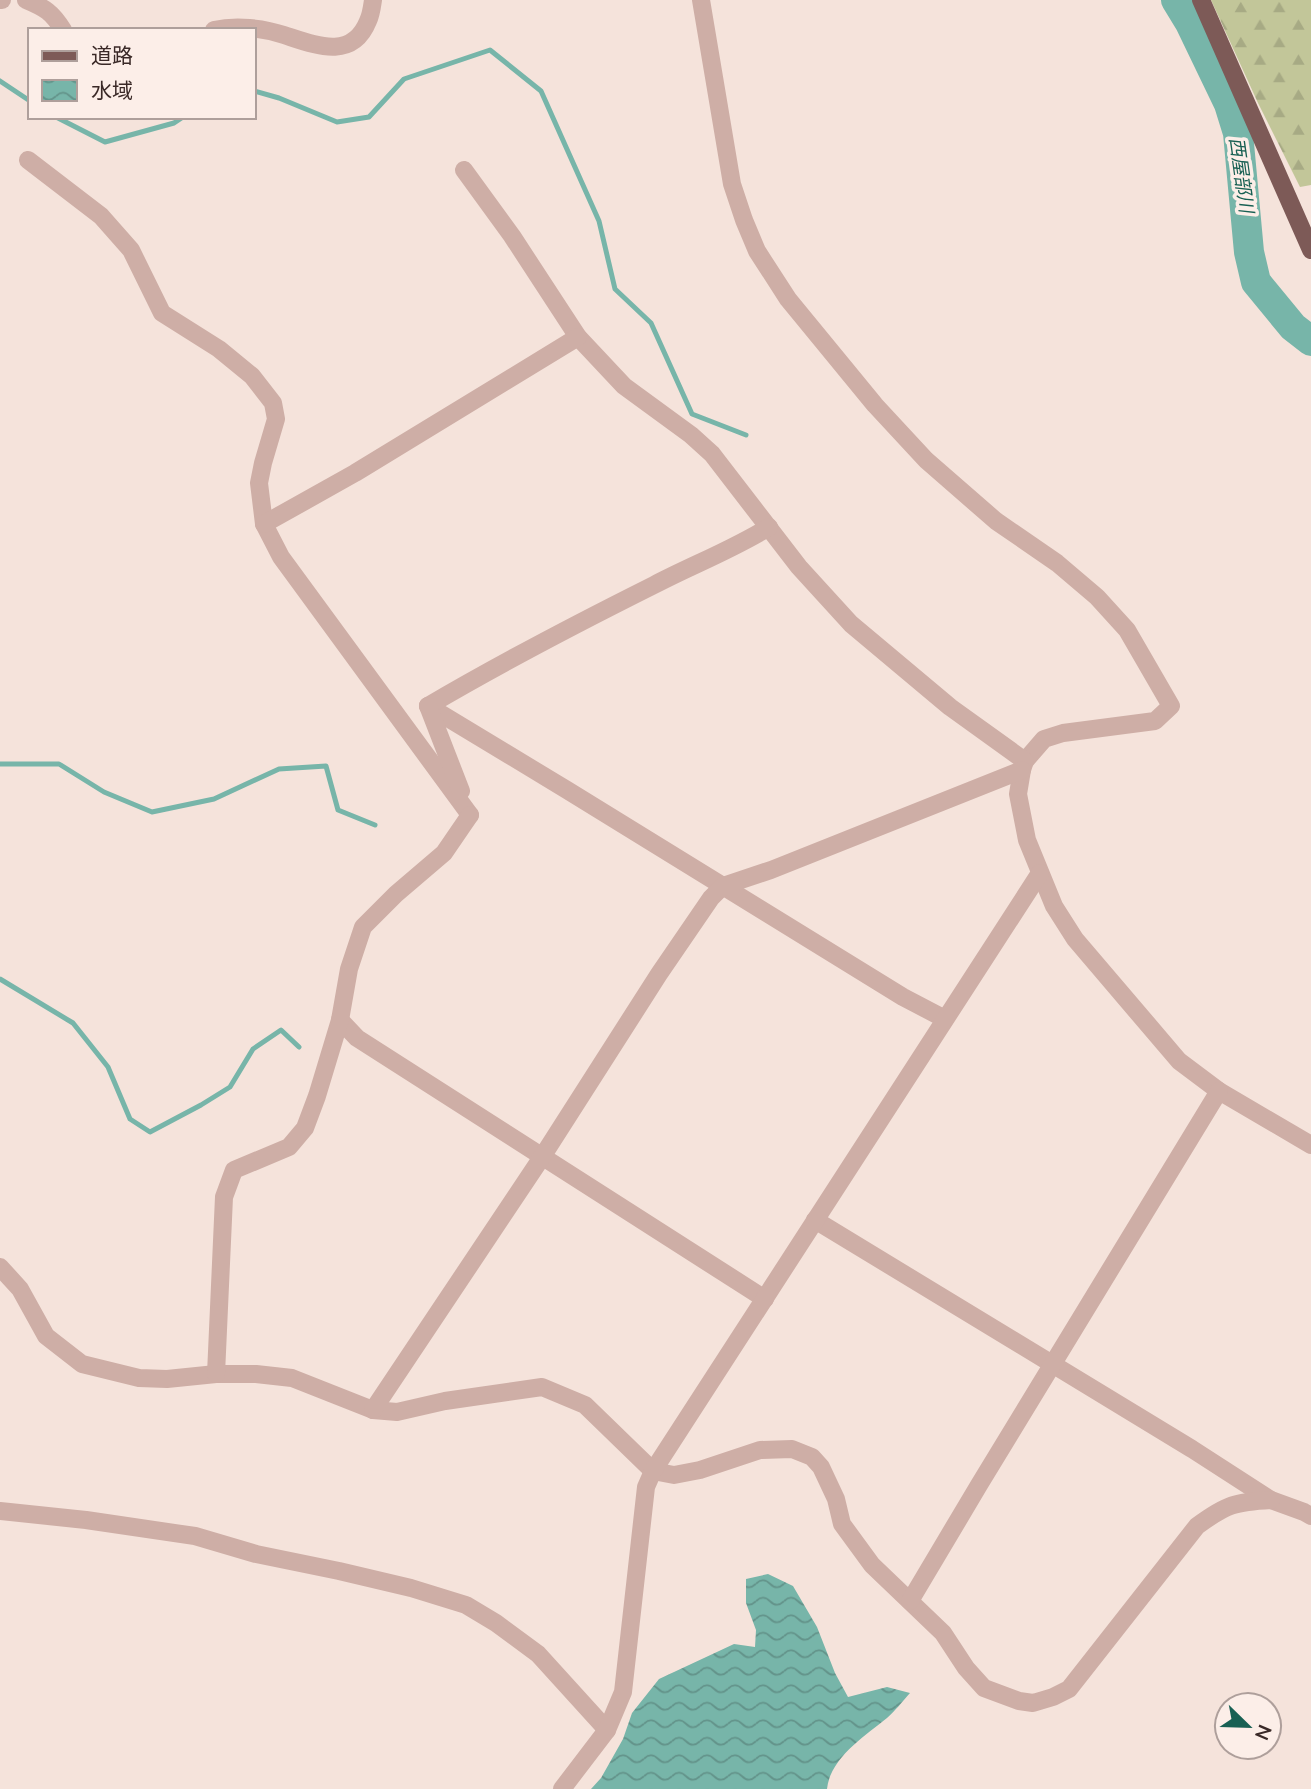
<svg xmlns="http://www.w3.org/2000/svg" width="1311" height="1789" font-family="Mulish,'Noto Sans JP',sans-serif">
	<defs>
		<pattern id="forest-firs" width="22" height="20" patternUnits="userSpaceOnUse" patternTransform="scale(1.75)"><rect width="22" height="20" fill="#c2c699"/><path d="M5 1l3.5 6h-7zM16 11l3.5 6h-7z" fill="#a7aa84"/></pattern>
		<pattern id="water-waves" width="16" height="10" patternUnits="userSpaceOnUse" patternTransform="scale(1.75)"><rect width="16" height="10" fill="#77b5a9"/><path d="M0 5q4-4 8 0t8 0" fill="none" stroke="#63938a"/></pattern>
	</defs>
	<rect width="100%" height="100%" fill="#f5e3db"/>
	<polygon fill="url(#forest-firs)" points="1211,0 1311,0 1311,185 1300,187 1258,103"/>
	<path fill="url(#water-waves)" d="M768 1574 793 1586 817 1627 835 1673 848 1697 887 1687 910 1693C903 1701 895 1711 887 1718 865 1736 830 1758 827 1789H591L601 1778 623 1739 632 1713 659 1679 734 1644 755 1647 756 1630 746 1603V1579Z"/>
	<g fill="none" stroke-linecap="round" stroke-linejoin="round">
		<g stroke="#77b5a9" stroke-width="5">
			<polyline points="0,81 30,101"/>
			<polyline points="254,91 279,98 337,122 369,117 404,79 490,50 541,91 599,221 615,289 651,323 692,414 746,435"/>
			<polyline points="56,117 105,142 174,123 183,117"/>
			<polyline points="0,764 59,764 104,792 152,812 214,799 279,769 326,766 338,810 375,825"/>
			<polyline points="0,979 73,1023 108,1067 130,1119 150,1132 201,1105 230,1087 253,1049 281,1030 299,1047"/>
		</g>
		<polyline stroke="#77b5a9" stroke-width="30" points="1176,0 1190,23 1229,104 1238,133 1249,252 1256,282 1293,327 1311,341"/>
		<g stroke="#ceaea6" stroke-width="18">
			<polyline points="0,0 2,0"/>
			<path d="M26 0C45 8 52 12 63 30"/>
			<polyline points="701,0 732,184 744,220 757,251 788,299 875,405 926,460 996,521 1057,563 1097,597 1127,630 1171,706 1155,721 1063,733 1044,739 1025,761 1022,770 1018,794 1027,840 1054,906 1075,939 1179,1061 1219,1091 1311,1145"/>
			<path d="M214 30C236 25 263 28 284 35 315 45 352 61 368 21 371 15 372 7 373 0"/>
			<polyline points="28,160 101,216 131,250 162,313 219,349 252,376 273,403 276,419 263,463 259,483 264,524 281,557 470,815"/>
			<polyline points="464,170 512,236 578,337 624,386 691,435 712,454 799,567 851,624 950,707 1025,761"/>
			<polyline points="264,524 355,473 578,337"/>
			<polyline points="428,706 567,790 903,997 945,1019"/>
			<path d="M428 706C501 663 578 623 654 585 692 565 732 550 769 527"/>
			<polyline points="428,706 461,791"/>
			<polyline points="340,1020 357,1038 765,1299"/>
			<polyline points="815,1220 1192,1449 1271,1500 1304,1512 1311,1516"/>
			<path d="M0 1267 20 1289 46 1336 82 1364 139 1378 167 1379 216 1374H256L292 1378 373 1410 397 1412 445 1401 542 1387 585 1405 653 1471 674 1475 700 1470 760 1450 792 1449 812 1457 821 1467 836 1499 842 1524 872 1565 943 1633 966 1668 984 1688 1019 1701 1033 1703 1053 1697 1069 1689 1197 1526C1227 1504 1235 1502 1271 1500"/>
			<polyline points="216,1374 224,1197 234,1170 289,1147 305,1128 317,1096 340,1020 349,969 363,927 396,894 444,853 470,815"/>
			<polyline points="373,1410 542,1157 659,974 711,898 723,886 771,870 1022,770"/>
			<polyline points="0,1511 86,1520 195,1536 256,1554 339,1571 411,1588 466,1605 496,1623 538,1654 607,1730"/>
			<polyline points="910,1601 979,1485 1219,1091"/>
			<polyline points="562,1789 607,1730 623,1692 646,1487 653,1471 1040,873"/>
		</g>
		<polyline stroke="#7d5a57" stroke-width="18" points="1201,0 1311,250"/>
	</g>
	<g text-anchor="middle" stroke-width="7" stroke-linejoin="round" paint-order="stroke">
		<g font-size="19" font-style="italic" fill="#186053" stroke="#fceee8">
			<text transform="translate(1242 175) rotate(82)" y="7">西屋部川</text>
		</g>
	</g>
	<rect x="28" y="28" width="228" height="91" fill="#fceee8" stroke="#ae9f9b" stroke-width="2"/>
	<rect x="42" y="51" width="35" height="10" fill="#7d5a57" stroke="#ae9f9b" stroke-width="2"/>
	<text x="91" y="63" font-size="21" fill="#3a2927">道路</text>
	<rect x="42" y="80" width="35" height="21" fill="url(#water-waves)" stroke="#ae9f9b" stroke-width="2"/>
	<text x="91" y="98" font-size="21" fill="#3a2927">水域</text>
	<g transform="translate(1248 1726) rotate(113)"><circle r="33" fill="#fceee8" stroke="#ae9f9b" stroke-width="2"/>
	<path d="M0-5L12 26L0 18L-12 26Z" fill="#186053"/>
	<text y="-10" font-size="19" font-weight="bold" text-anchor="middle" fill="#3a2927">N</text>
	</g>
</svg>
